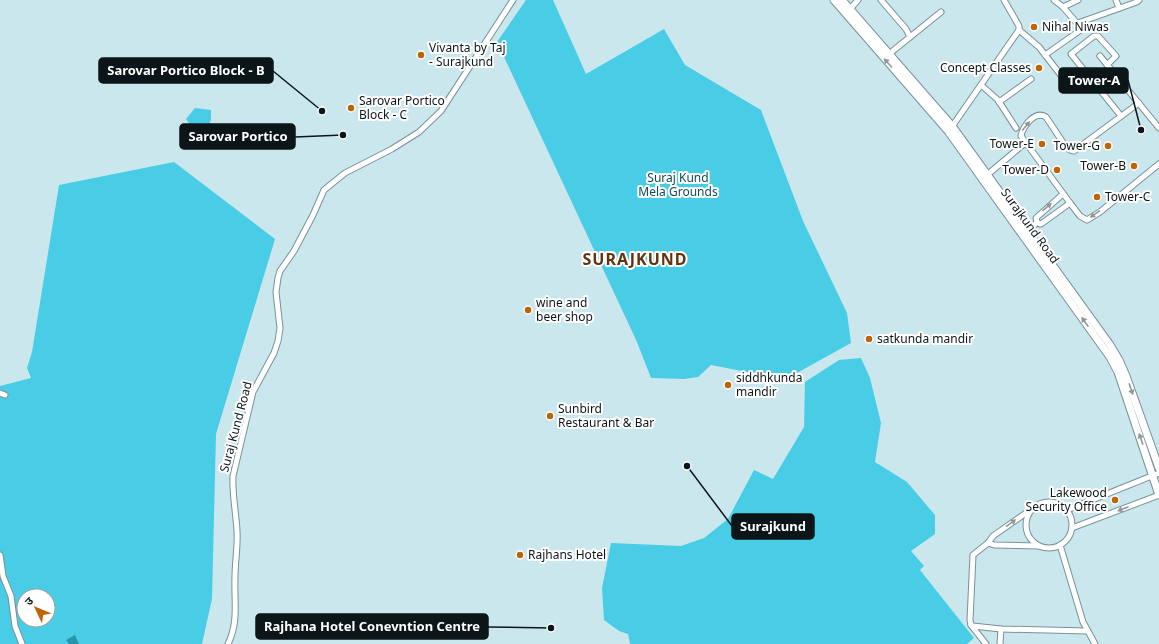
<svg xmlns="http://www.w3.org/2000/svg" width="1159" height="644" font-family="'Noto Sans','Noto Sans Devanagari',sans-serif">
	<rect width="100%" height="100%" fill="#cae7ed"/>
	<g fill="#49cde7" fill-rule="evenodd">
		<polygon points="526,0 553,0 586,74 664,29 685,65 761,110 803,221 847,313 851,343 795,374 747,372 711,365 698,377 684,379 651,378 637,342 497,42"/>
		<polygon points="195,108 211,110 211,119 208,129 195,132 186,119"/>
		<path d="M174 162 275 239 216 434 212 599 202 644H0V386L31 378 27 368 32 352 59 185ZM24 596H48V620H24Z"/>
		<polygon points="861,358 870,378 881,423 875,462 907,482 935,515 935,534 911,551 924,566 920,570 974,638 967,644 630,644 628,634 619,631 604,620 602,588 611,543 681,546 704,538 728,519 754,470 773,479 804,427 805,382 839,360"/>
	</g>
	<polygon fill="#2894a9" points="75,635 79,644 69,644 66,640"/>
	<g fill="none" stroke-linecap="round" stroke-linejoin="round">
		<g stroke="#789298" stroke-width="7">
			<g id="minor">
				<polyline points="881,0 906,29 910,37"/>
				<polyline points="1116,0 1119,8"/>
				<polyline points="1063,7 1078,0"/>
				<polyline points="850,9 858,0"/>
				<polyline points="1078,23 1137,2 1139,0"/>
				<polyline points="1019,30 1039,47 1070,87"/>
				<polyline points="889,54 941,12"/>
				<polyline points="1045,55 1082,29 1063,7 1054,0"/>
				<polyline points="1100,56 1159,128"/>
				<polyline points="1107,65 1116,56 1098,36 1094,36 1071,54 1121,116"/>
				<polyline points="981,85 998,100 1016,128"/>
				<polyline points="999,102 1031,79"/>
				<path d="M1139 103 1074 151 1070 150 1066 147 1046 117C1035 110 1023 126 1021 136L1070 203 1080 216 1087 220 1100 212 1159 164"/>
				<polyline points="951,128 1019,30 1019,26 1004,0"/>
				<polyline points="987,175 1025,143"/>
				<polyline points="1037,222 1040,224 1041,224 1070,203"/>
				<polyline points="1026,235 1037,222 1036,218 1063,194"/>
				<polyline points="0,393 5,395"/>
				<circle cx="1049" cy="525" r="23"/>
				<polyline points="1036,506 993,536 988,543 973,555 970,620 971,625 973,626 1001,629 1087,631"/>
				<polyline points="1067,510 1159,473"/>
				<polyline points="1072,528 1159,495"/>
				<polyline points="988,543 994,545 1039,546"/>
				<polyline points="1060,545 1083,622 1095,644"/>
				<polyline points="0,555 3,576 11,596 15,626 22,644"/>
				<polyline points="971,625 986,644"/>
				<path d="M228 644C239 621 234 602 235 577 235 562 238 546 237 531 236 512 232 494 233 476L253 392 274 353 278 341 280 328 276 292 278 278 280 271 294 251 313 215 324 190 345 173 392 149 419 132 441 111 513 0"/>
				<polyline points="1000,644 1001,629"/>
			</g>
		</g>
		<g stroke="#789298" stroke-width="9">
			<g id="major">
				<polyline points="834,0 948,131 1110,357 1118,372 1159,495"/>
				<polyline points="842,0 952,126 1110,345 1119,360 1126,376 1159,468"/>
			</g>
		</g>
		<use href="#minor" stroke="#fff" stroke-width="5"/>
		<use href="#major" stroke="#fff" stroke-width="7"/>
	</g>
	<defs><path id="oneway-solid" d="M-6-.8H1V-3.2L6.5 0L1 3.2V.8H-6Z"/></defs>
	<g fill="#929698">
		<use href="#oneway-solid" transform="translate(888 63) rotate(-132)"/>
		<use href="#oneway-solid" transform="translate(1026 126) rotate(-50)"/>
		<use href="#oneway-solid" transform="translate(1047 207) rotate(-41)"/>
		<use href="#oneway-solid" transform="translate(1095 214) rotate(145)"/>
		<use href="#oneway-solid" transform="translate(1085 322) rotate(-125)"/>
		<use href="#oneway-solid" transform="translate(1131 389) rotate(71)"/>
		<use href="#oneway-solid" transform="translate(1141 439) rotate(-109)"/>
		<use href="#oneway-solid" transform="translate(1123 509) rotate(159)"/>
		<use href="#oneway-solid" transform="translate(1011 523) rotate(-36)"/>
	</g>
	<g fill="#be6405" stroke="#fff" stroke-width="1.5">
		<circle cx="1034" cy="27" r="4"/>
		<circle cx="421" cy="55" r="4"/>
		<circle cx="1039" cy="68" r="4"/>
		<circle cx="351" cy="108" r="4"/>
		<circle cx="1042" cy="144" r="4"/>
		<circle cx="1108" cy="146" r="4"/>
		<circle cx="1134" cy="166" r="4"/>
		<circle cx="1057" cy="170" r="4"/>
		<circle cx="1097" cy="197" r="4"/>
		<circle cx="528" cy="310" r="4"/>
		<circle cx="869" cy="339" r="4"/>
		<circle cx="728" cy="385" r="4"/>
		<circle cx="550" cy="416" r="4"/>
		<circle cx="1115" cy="500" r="4"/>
		<circle cx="520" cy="555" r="4"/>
	</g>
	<g text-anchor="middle" stroke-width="4" stroke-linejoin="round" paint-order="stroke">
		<g font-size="12" fill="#0c1619" stroke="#fff" text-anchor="start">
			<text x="1042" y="31">Nihal Niwas</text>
			<text x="429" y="52">Vivanta by Taj<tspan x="429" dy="14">- Surajkund</tspan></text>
			<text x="1031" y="72" text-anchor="end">Concept Classes</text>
			<text x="359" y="105">Sarovar Portico<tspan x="359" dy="14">Block - C</tspan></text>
			<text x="1034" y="148" text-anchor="end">Tower-E</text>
			<text x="1100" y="150" text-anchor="end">Tower-G</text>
			<text x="1126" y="170" text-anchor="end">Tower-B</text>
			<text x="1049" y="174" text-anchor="end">Tower-D</text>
			<text x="1105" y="201">Tower-C</text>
			<text x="536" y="307">wine and<tspan x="536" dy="14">beer shop</tspan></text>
			<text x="877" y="343">satkunda mandir</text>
			<text x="736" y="382">siddhkunda<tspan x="736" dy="14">mandir</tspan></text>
			<text x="558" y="413">Sunbird<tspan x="558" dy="14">Restaurant &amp; Bar</tspan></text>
			<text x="1107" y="497" text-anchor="end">Lakewood<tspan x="1107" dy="14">Security Office</tspan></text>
			<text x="528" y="559">Rajhans Hotel</text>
		</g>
		<g font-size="12" fill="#0e4b56" stroke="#fff">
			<text x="678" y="182">Suraj Kund<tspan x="678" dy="14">Mela Grounds</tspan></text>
		</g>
		<g font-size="12" fill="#0c1619" stroke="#fff">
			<text transform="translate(1030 226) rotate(54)" y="4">Surajkund Road</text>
			<text transform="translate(236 427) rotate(-75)" y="4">Suraj Kund Road</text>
		</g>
		<g font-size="16" font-weight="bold" letter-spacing="1" fill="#60340f" stroke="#fff">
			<text x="635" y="265">SURAJKUND</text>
		</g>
	</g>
	<path fill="none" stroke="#0c1619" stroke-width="1.5" d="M322 111L273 71M1141 130L1128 80M343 135L295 137M687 466L732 526M551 628L488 627"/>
	<g fill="#0c1619" stroke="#fff" stroke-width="1.5">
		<circle cx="322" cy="111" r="4"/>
		<circle cx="1141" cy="130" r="4"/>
		<circle cx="343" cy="135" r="4"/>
		<circle cx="687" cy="466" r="4"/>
		<circle cx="551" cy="628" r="4"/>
	</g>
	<g fill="#0c1619" stroke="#0c1619" stroke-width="1.5">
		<rect x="99" y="58" width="174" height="25" rx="4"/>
		<rect x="1059" y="68" width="69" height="25" rx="4"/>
		<rect x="180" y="124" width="115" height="25" rx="4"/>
		<rect x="732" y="514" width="82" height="25" rx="4"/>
		<rect x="256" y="614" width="232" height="25" rx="4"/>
	</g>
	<g font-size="13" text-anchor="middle" font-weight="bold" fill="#fff">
		<text x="186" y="75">Sarovar Portico Block - B</text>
		<text x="1094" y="85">Tower-A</text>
		<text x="238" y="141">Sarovar Portico</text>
		<text x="773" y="531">Surajkund</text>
		<text x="372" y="631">Rajhana Hotel Conevntion Centre</text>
	</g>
	<g transform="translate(36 608) rotate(314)"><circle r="19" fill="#ffffff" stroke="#9ea2a3"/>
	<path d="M0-3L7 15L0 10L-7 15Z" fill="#be6405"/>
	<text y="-6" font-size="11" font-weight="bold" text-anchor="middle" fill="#0c1619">उ</text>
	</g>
</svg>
